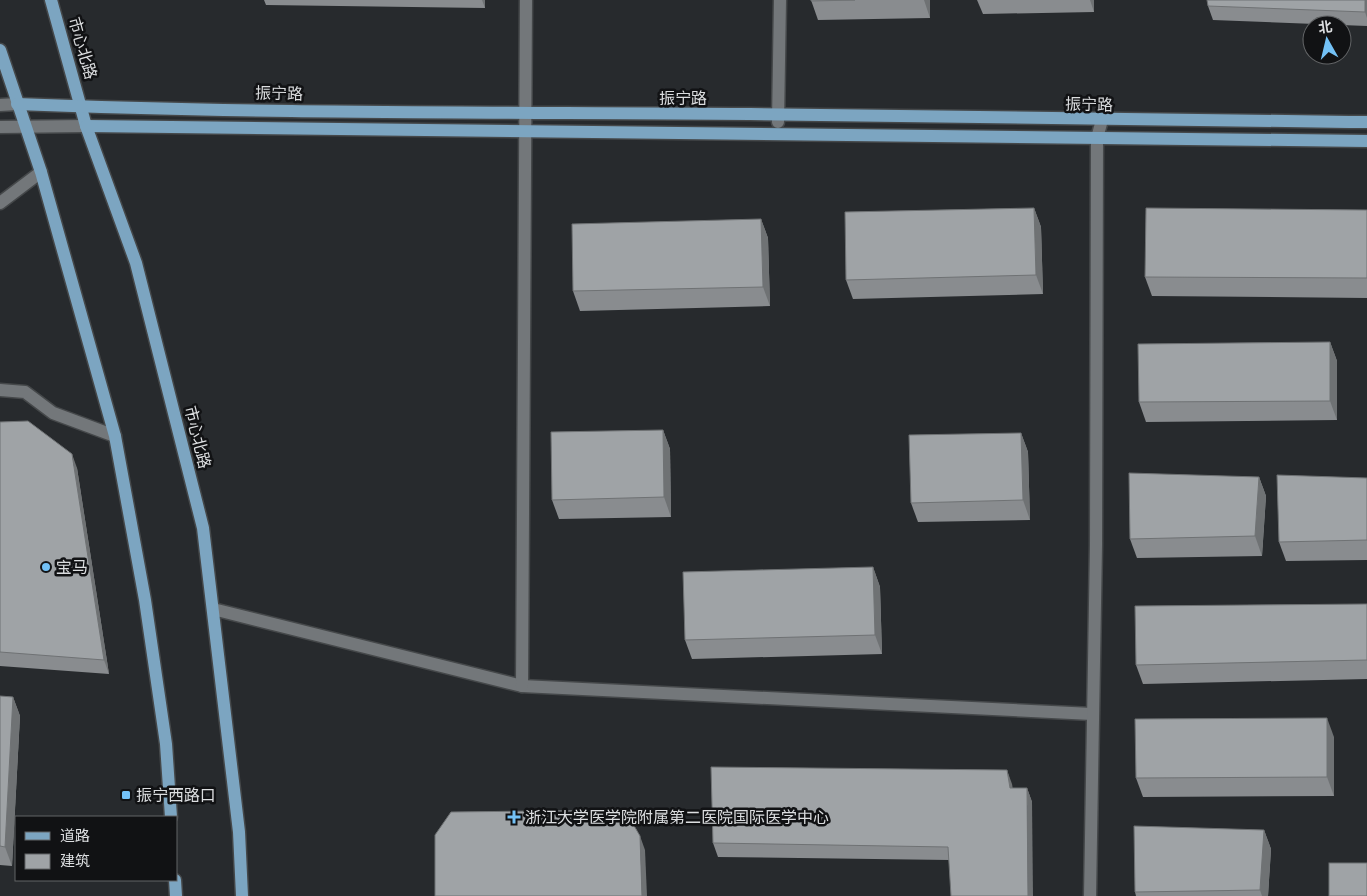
<svg xmlns="http://www.w3.org/2000/svg" width="1367" height="896" font-family="Cabin,'Noto Sans SC',sans-serif">
	<rect width="100%" height="100%" fill="#272a2d"/>
	<g fill="none" stroke-linecap="round" stroke-linejoin="round">
		<g stroke="#45484a" stroke-width="15">
			<g id="minor">
				<polyline points="0,105 17,104"/>
				<polyline points="778,122 780,0"/>
				<polyline points="0,127 86,126"/>
				<polyline points="0,203 41,172"/>
				<polyline points="0,390 25,392 53,413 115,436"/>
				<polyline points="213,609 522,686 1092,714"/>
				<polyline points="522,686 526,0"/>
				<polyline points="1090,896 1096,545 1097,138 1102,120"/>
			</g>
		</g>
		<g stroke="#45484a" stroke-width="15">
			<g id="major">
				<polyline points="51,0 86,126 136,263 203,528 239,832 242,896"/>
				<polyline points="0,50 41,172 115,436 145,600 166,744 171,817"/>
				<path d="M17 104C261 114 505 112 750 114 955 115 1161 121 1367 122"/>
				<polyline points="86,126 1367,141"/>
				<polyline points="175,880 176,896"/>
			</g>
		</g>
		<use href="#minor" stroke="#73777a" stroke-width="12"/>
		<use href="#major" stroke="#7ca5c1" stroke-width="12"/>
	</g>
	<g fill="#898c8f">
		<polygon points="264,0 485,0 485,8 266,5"/>
		<polygon points="811,0 930,0 930,18 818,20"/>
		<polygon points="977,0 1094,0 1094,12 983,14"/>
		<polygon points="1367,0 1367,26 1213,20 1208,6"/>
		<polygon points="1034,208 1041,227 1043,294 853,299 846,280"/>
		<polygon points="1367,210 1367,298 1152,296 1145,277"/>
		<polygon points="761,219 768,238 770,306 580,311 573,291"/>
		<polygon points="1330,342 1337,361 1337,420 1146,422 1139,402"/>
		<polygon points="0,422 77,468 109,674 0,666"/>
		<polygon points="663,430 670,449 671,517 559,519 552,500"/>
		<polygon points="1021,433 1028,452 1030,520 918,522 911,503"/>
		<polygon points="1259,477 1266,496 1262,556 1137,558 1130,539"/>
		<polygon points="1367,478 1367,560 1286,561 1279,542"/>
		<polygon points="873,567 880,587 882,654 692,659 685,640"/>
		<polygon points="1367,604 1367,679 1143,684 1136,665"/>
		<polygon points="0,696 13,697 20,716 12,866 0,865"/>
		<polygon points="1334,737 1334,796 1143,797 1136,778"/>
		<polygon points="1007,770 1012,788 1027,788 1032,802 949,860 718,857 713,843"/>
		<polygon points="1264,830 1271,849 1268,896 1136,896 1135,892"/>
	</g>
	<g fill="#6f7274">
		<polygon points="482,0 485,0 485,8"/>
		<polygon points="924,0 930,0 930,18"/>
		<polygon points="1090,0 1094,0 1094,12"/>
		<polygon points="1365,0 1367,0 1367,18 1365,12"/>
		<polygon points="1034,208 1041,227 1043,294 1036,275"/>
		<polygon points="761,219 768,238 770,306 763,287"/>
		<polygon points="1330,342 1337,361 1337,420 1330,401"/>
		<polygon points="663,430 670,449 671,517 664,497"/>
		<polygon points="1021,433 1028,452 1030,520 1023,500"/>
		<polygon points="72,454 77,468 109,674 104,660"/>
		<polygon points="1259,477 1266,496 1262,556 1255,536"/>
		<polygon points="873,567 880,587 882,654 875,635"/>
		<polygon points="13,697 20,716 12,866 5,847"/>
		<polygon points="1327,718 1334,737 1334,796 1327,777"/>
		<polygon points="1007,770 1012,784 1015,801 1010,788"/>
		<polygon points="1027,788 1032,802 1033,896 1028,896"/>
		<polygon points="1264,830 1271,849 1268,896 1262,896 1260,890"/>
		<polygon points="640,836 645,850 647,896 642,896"/>
	</g>
	<g fill="#9fa3a6" stroke="#6f7274">
		<polygon points="811,0 855,0 811,1"/>
		<polygon points="1207,0 1365,0 1365,12 1208,6"/>
		<polygon points="1034,208 1036,275 846,280 845,212"/>
		<polygon points="1146,208 1367,210 1367,278 1145,277"/>
		<polygon points="761,219 763,287 573,291 572,224"/>
		<polygon points="1330,342 1330,401 1139,402 1138,344"/>
		<polygon points="28,421 72,454 104,660 0,652 0,422"/>
		<polygon points="663,430 664,497 552,500 551,432"/>
		<polygon points="1021,433 1023,500 911,503 909,435"/>
		<polygon points="1129,473 1259,477 1255,536 1130,539"/>
		<polygon points="1277,475 1367,478 1367,540 1279,542"/>
		<polygon points="873,567 875,635 685,640 683,572"/>
		<polygon points="1367,604 1367,660 1136,665 1135,606"/>
		<polygon points="0,696 13,697 5,847 0,846"/>
		<polygon points="1327,718 1327,777 1136,778 1135,719"/>
		<polygon points="711,767 1007,770 1010,788 1027,788 1028,896 951,896 948,847 713,843"/>
		<polygon points="625,810 640,836 642,896 435,896 435,835 451,812"/>
		<polygon points="1134,826 1264,830 1260,890 1135,892"/>
		<rect x="1329" y="863" width="38" height="33"/>
	</g>
	<g fill="#73c1f6" stroke="#111214" stroke-width="2">
		<circle cx="46" cy="567" r="5"/>
		<rect x="121" y="790" width="10" height="10" rx="2.5"/>
		<path d="M511.5 809.5h5v5h5v5h-5v5h-5v-5h-5v-5h5z"/>
	</g>
	<g text-anchor="middle" stroke-width="5" stroke-linejoin="round" paint-order="stroke">
		<g font-size="16" fill="#dcdee0" stroke="#111214">
			<text transform="translate(83 48) rotate(74)" y="6">市心北路</text>
			<text transform="translate(279 93) rotate(1)" y="6">振宁路</text>
			<text x="683" y="104">振宁路</text>
			<text transform="translate(1089 104) rotate(1)" y="6">振宁路</text>
			<text transform="translate(198 437) rotate(76)" y="6">市心北路</text>
		</g>
		<g font-size="16" fill="#dcdee0" stroke="#111214" text-anchor="start">
			<text x="56" y="573">宝马</text>
			<text x="136" y="801">振宁西路口</text>
			<text x="525" y="823">浙江大学医学院附属第二医院国际医学中心</text>
		</g>
	</g>
	<rect x="15" y="816" width="162" height="65" fill="#111214" stroke="#626466"/>
	<rect x="25" y="832" width="25" height="8" fill="#7ca5c1" stroke="#626466"/>
	<text x="60" y="841" font-size="15" fill="#dcdee0">道路</text>
	<rect x="25" y="854" width="25" height="15" fill="#9fa3a6" stroke="#626466"/>
	<text x="60" y="866" font-size="15" fill="#dcdee0">建筑</text>
	<g transform="translate(1327 40) rotate(352)"><circle r="24" fill="#111214" stroke="#626466"/>
	<path d="M0-4L9 19L0 12L-9 19Z" fill="#73c1f6"/>
	<text y="-8" font-size="14" font-weight="bold" text-anchor="middle" fill="#dcdee0">北</text>
	</g>
</svg>
